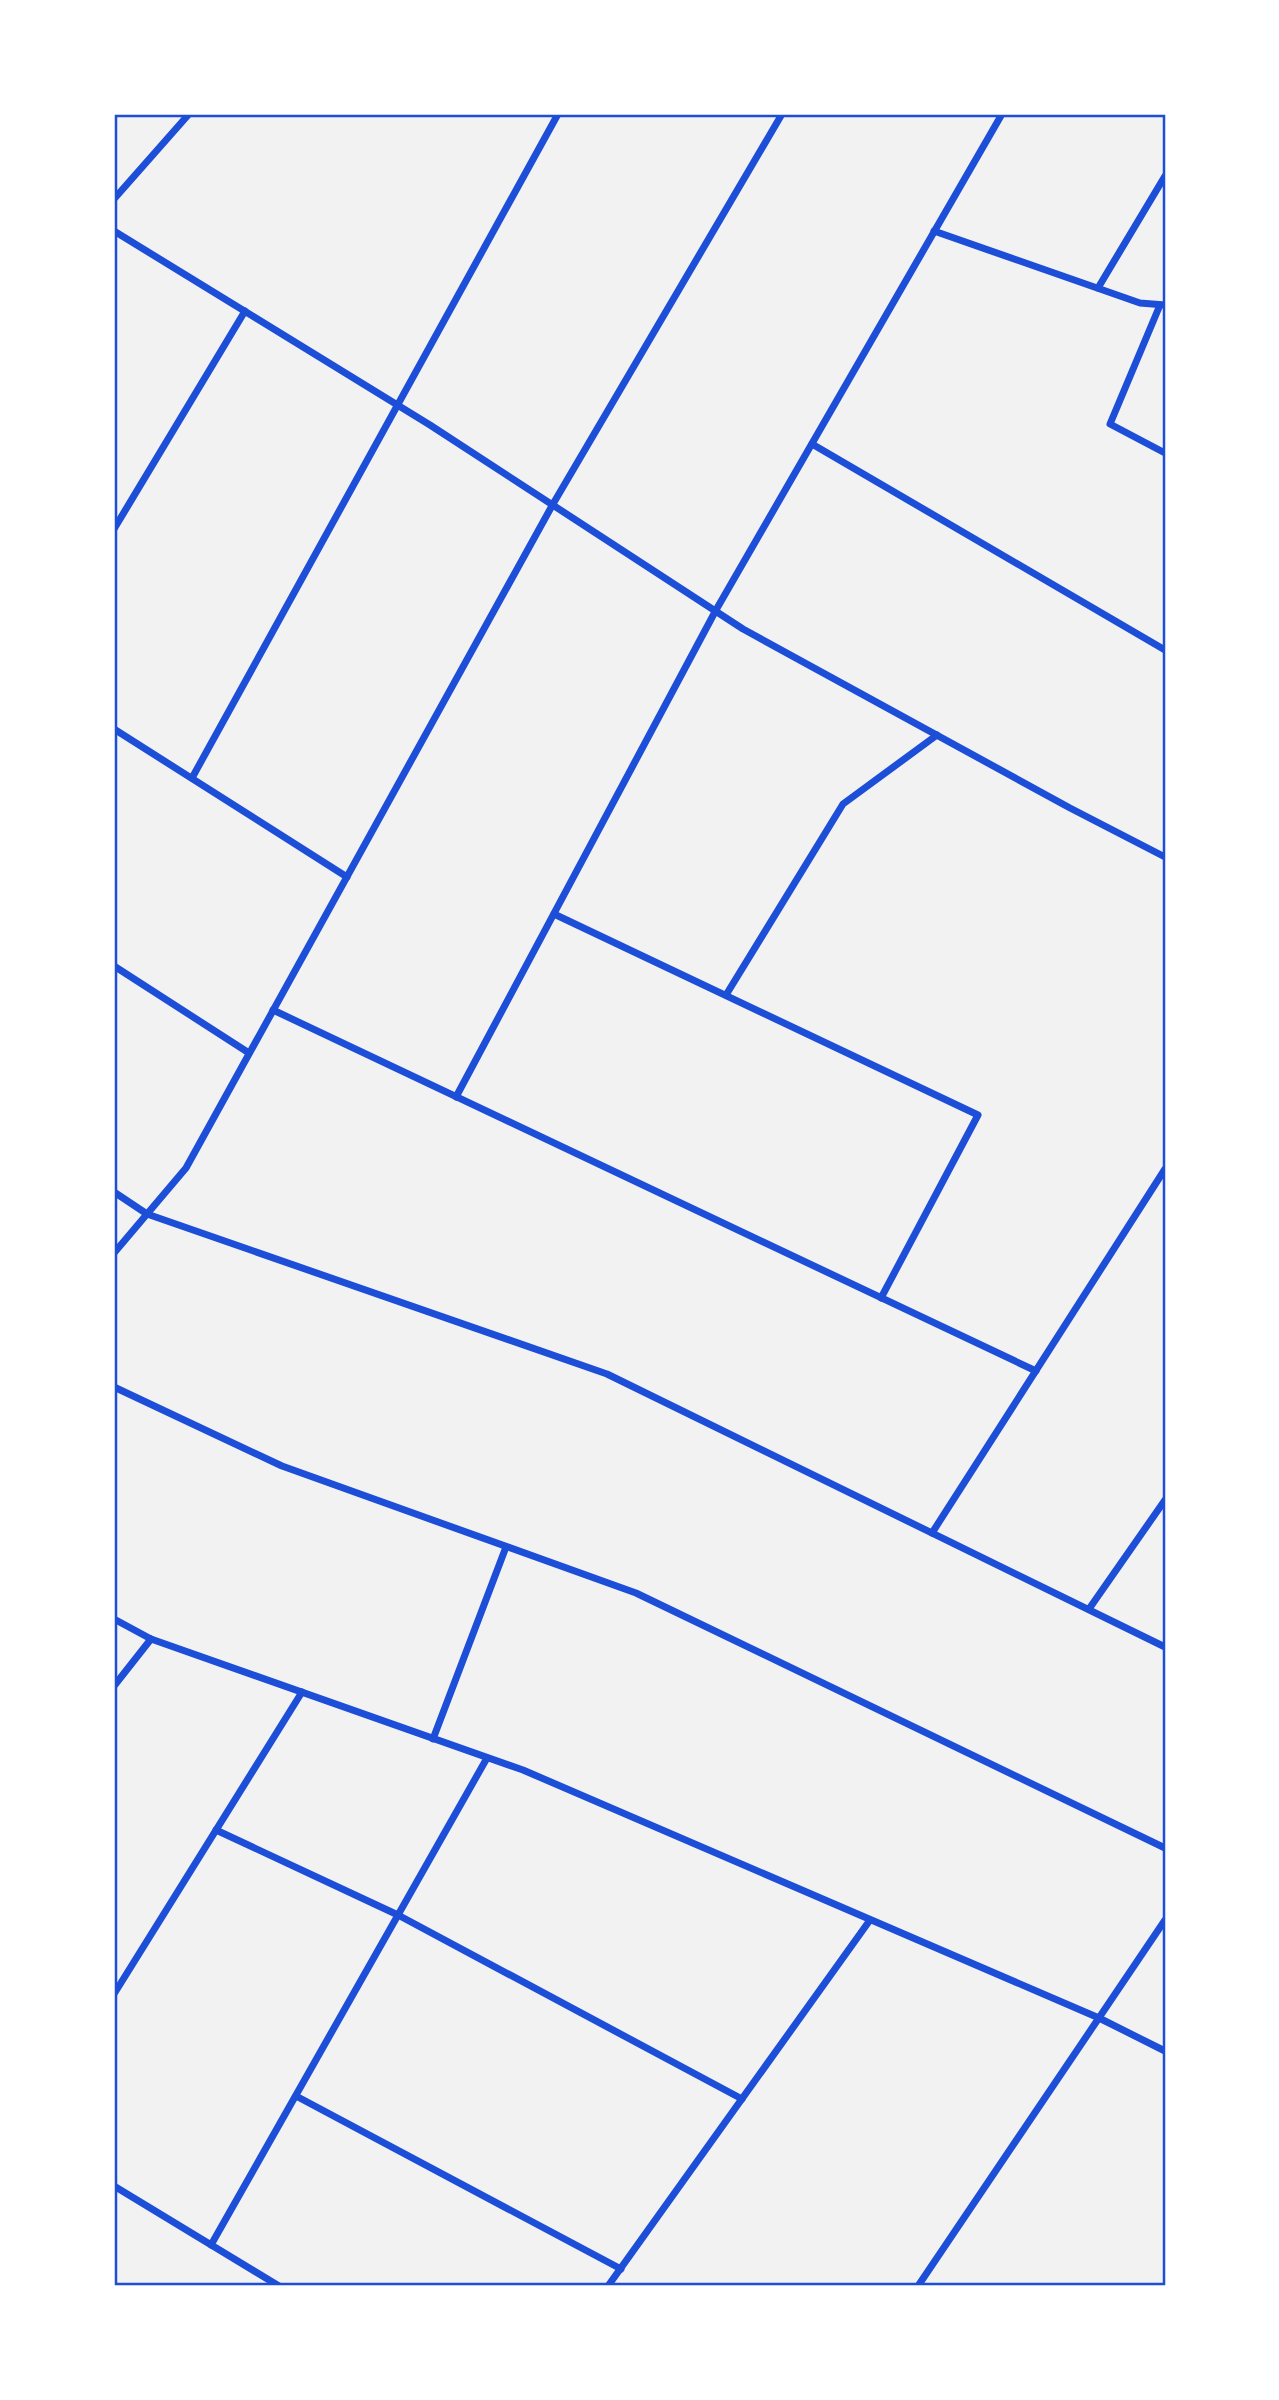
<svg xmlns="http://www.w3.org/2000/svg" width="1279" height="2400" font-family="'Roboto Serif',serif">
	<rect width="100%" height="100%" fill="#f2f2f2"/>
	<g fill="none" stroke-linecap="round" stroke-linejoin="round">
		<g stroke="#1d4ed8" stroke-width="7">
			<polyline points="114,199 189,114"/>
			<polyline points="114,231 430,425 743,629 1070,808 1165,857"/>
			<polyline points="934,231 1140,303 1165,305"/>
			<polyline points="1098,288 1165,176"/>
			<polyline points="1160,305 1110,424 1165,453"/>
			<polyline points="812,444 1165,650"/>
			<polyline points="114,529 245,311"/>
			<polyline points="114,729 347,877"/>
			<polyline points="192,778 558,114"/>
			<polyline points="554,914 978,1115 881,1298"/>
			<polyline points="114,966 249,1053"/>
			<polyline points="726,995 843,804 937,735"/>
			<polyline points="273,1010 1036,1371"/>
			<polyline points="456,1097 716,610 1002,114"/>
			<polyline points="114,1192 147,1214 607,1374 1165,1647"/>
			<polyline points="114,1253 186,1168 553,504 782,114"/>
			<polyline points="114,1387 282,1466 636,1593 1165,1848"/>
			<polyline points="932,1533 1165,1169"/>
			<polyline points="1089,1609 1165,1500"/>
			<polyline points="114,1619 151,1639 523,1770 1099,2018 1165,2051"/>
			<polyline points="114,1686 151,1639"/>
			<polyline points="433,1739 506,1547"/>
			<polyline points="216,1830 398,1915 742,2099"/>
			<polyline points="114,1994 302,1692"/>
			<polyline points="296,2096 621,2269"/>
			<polyline points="114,2186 279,2286"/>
			<polyline points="211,2245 487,1758"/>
			<polyline points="608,2286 870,1920"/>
			<polyline points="918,2286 1165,1920"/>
		</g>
	</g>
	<rect width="1279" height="2400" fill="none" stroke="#ffffff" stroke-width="231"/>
	<rect x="116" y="116" width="1048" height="2168" fill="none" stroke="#1d4ed8" stroke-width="2.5"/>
</svg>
